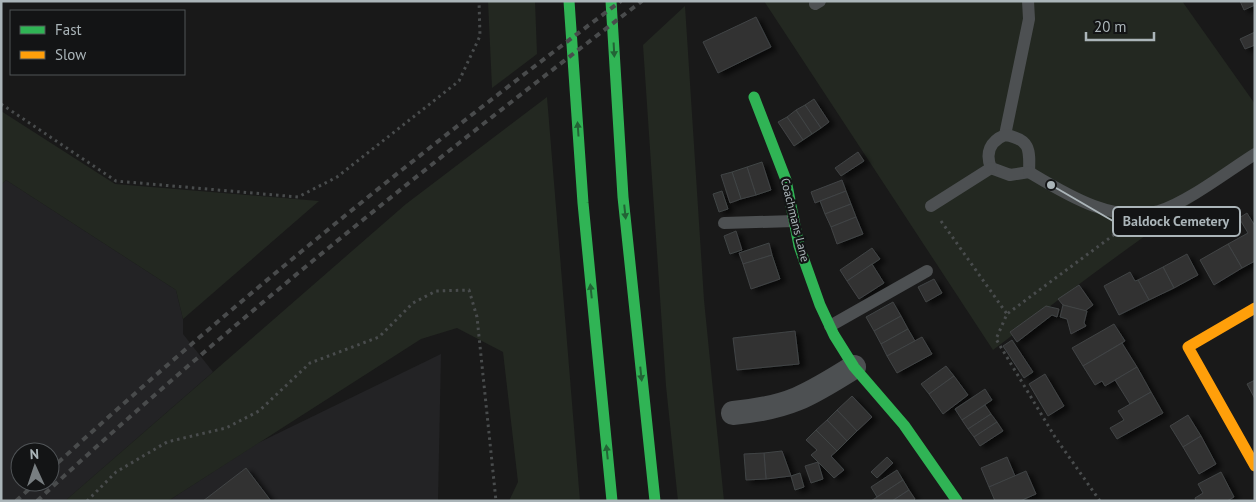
<svg xmlns="http://www.w3.org/2000/svg" width="1256" height="502" font-family="'PT Sans',sans-serif">
	<defs>
		<filter id="shadow"><feDropShadow dx="5.5" dy="3" stdDeviation="2.5" flood-color="#0009"/></filter>
	</defs>
	<rect width="100%" height="100%" fill="#191919"/>
	<g fill="#232325" fill-rule="evenodd">
		<path d="M6 180 176 290 183 319V334L213 372 65 501H1V185ZM20 452H50V482H20Z"/>
		<polygon points="441,354 438,501 168,501 258,443"/>
	</g>
	<g fill="#232821">
		<polygon points="488,1 535,1 537,54 492,88"/>
		<path d="M764 1H1182L1255 104V160C1164 220 1078 284 993 350Z"/>
		<polygon points="685,6 704,300 724,501 678,501 666,386 643,45"/>
		<polygon points="547,97 580,501 509,501 518,482 503,352 457,328 421,339 168,501 65,501 406,204"/>
		<polygon points="1,111 115,184 319,201 183,319 176,290 6,180 1,185"/>
	</g>
	<g fill="#323233" stroke="#414445" filter="url(#shadow)">
		<polygon points="1240,1 1255,1 1255,5 1244,10"/>
		<polygon points="756,17 771,47 718,73 703,42"/>
		<polygon points="1255,32 1255,45 1245,49 1240,39"/>
		<polygon points="814,99 829,122 821,128 805,105"/>
		<polygon points="805,105 821,128 812,134 796,110"/>
		<polygon points="796,110 812,134 803,140 787,117"/>
		<polygon points="787,117 803,140 794,146 778,122"/>
		<polygon points="858,152 864,161 841,176 835,168"/>
		<polygon points="762,162 771,190 756,195 747,167"/>
		<polygon points="747,167 756,195 741,199 732,172"/>
		<polygon points="732,172 741,199 730,203 721,175"/>
		<polygon points="842,180 846,191 815,203 811,192"/>
		<polygon points="722,191 728,209 719,212 713,194"/>
		<polygon points="846,191 851,204 825,214 820,201"/>
		<polygon points="851,204 856,217 831,227 825,214"/>
		<polygon points="1247,213 1255,226 1255,261 1242,268 1228,244 1248,233 1239,218"/>
		<polygon points="856,217 863,234 837,244 831,227"/>
		<polygon points="736,231 742,250 730,254 724,236"/>
		<polygon points="769,243 772,255 743,264 739,253"/>
		<polygon points="1228,244 1242,268 1214,285 1200,260"/>
		<polygon points="872,248 880,259 847,281 840,270"/>
		<polygon points="1187,254 1198,275 1174,288 1163,267"/>
		<polygon points="772,255 780,279 751,289 743,264"/>
		<polygon points="872,264 884,283 859,299 847,281"/>
		<polygon points="1163,267 1174,288 1149,300 1138,280"/>
		<polygon points="1130,272 1135,281 1138,280 1149,300 1119,315 1104,286"/>
		<polygon points="934,279 942,293 926,302 918,287"/>
		<polygon points="1079,285 1093,305 1085,311 1063,305 1058,299"/>
		<polygon points="893,302 901,316 874,331 866,317"/>
		<polygon points="1063,305 1087,311 1084,323 1086,326 1071,334 1067,319 1060,317"/>
		<polygon points="1046,306 1059,309 1057,317 1052,315 1017,342 1010,332"/>
		<polygon points="901,316 908,329 881,344 874,331"/>
		<polygon points="1114,324 1125,341 1083,366 1072,348"/>
		<polygon points="908,329 915,341 887,356 881,344"/>
		<polygon points="795,331 799,364 737,370 733,338"/>
		<polygon points="922,337 932,354 897,373 887,356"/>
		<polygon points="1012,340 1033,372 1024,378 1003,346"/>
		<polygon points="1122,343 1137,367 1105,386 1102,381 1095,385 1083,366"/>
		<polygon points="946,366 954,376 929,394 921,384"/>
		<polygon points="1137,367 1151,392 1130,404 1115,380"/>
		<polygon points="1045,374 1064,406 1048,416 1029,384"/>
		<polygon points="954,376 968,395 943,414 929,394"/>
		<polygon points="1255,380 1255,399 1247,384"/>
		<polygon points="985,389 992,400 962,420 955,409"/>
		<polygon points="1151,392 1163,413 1117,439 1110,428 1124,420 1118,411"/>
		<polygon points="852,396 872,417 857,431 837,410"/>
		<polygon points="985,405 991,414 968,429 962,420"/>
		<polygon points="837,410 857,431 847,441 827,420"/>
		<polygon points="991,414 997,422 974,437 968,429"/>
		<polygon points="1188,415 1201,436 1183,447 1170,426"/>
		<polygon points="827,420 847,441 837,451 816,430"/>
		<polygon points="997,422 1003,431 980,446 974,437"/>
		<polygon points="816,430 837,451 831,456 844,470 834,478 811,455 817,450 806,440"/>
		<polygon points="1201,436 1216,464 1199,474 1183,447"/>
		<polygon points="782,451 791,476 766,479 764,453"/>
		<polygon points="764,453 766,479 746,480 744,454"/>
		<polygon points="887,457 893,463 877,478 871,472"/>
		<polygon points="1007,457 1015,476 989,487 981,468"/>
		<polygon points="818,462 823,479 811,483 805,466"/>
		<polygon points="246,468 271,501 203,501"/>
		<polygon points="897,470 903,480 877,497 871,487"/>
		<polygon points="1026,471 1036,494 1020,501 995,501 989,487"/>
		<polygon points="1221,472 1234,497 1227,501 1196,501 1195,498 1203,493 1198,484"/>
		<polygon points="800,473 804,487 795,490 791,476"/>
		<polygon points="903,480 909,490 892,501 871,501"/>
		<polygon points="909,490 915,499 913,501 892,501"/>
	</g>
	<g fill="none" stroke-linecap="round" stroke-linejoin="round">
		<g stroke="#494c4d" stroke-width="3" stroke-dasharray="2.5 4" stroke-linecap="butt">
			<polyline points="1,104 116,181 298,197 337,177 459,81 480,36 479,1"/>
			<polyline points="941,221 1007,314"/>
			<polyline points="87,501 116,472 167,442 226,428 259,411 310,363 379,337 413,303 436,291 469,290 477,317 496,501"/>
			<polyline points="1100,501 1055,437 996,339 1007,314 1119,231"/>
		</g>
		<g stroke="#4d5052" stroke-width="12">
			<polyline points="815,4 820,1"/>
			<polyline points="1005,135 1029,19 1028,1"/>
			<path d="M1005 135C1030 139 1030 149 1029 172L1010 175 991 168C985 153 990 141 1005 135Z"/>
			<path d="M1029 172C1066 194 1113 224 1159 211 1188 202 1228 171 1255 154"/>
			<polyline points="931,206 991,168"/>
			<polyline points="724,223 794,221"/>
			<polyline points="830,326 927,271"/>
		</g>
		<path stroke="#4d5052" stroke-width="24" d="M733 413C788 408 808 396 854 367"/>
		<g stroke="#30b455" stroke-width="11">
			<polyline points="569,1 583,203 612,501"/>
			<polyline points="611,1 623,197 655,501"/>
			<polyline points="754,97 786,180 799,246 820,305 834,335 854,367 904,425 957,501"/>
		</g>
		<polyline stroke="#ff9f0a" stroke-width="11" points="1255,308 1188,347 1255,466"/>
		<g stroke="#494b4c" stroke-width="4" stroke-dasharray="6 5" stroke-linecap="butt">
			<path d="M50 470C232 303 423 149 621 1"/>
			<polyline points="16,501 37,482"/>
			<path d="M37 501C229 323 434 160 642 1"/>
		</g>
	</g>
	<defs><path id="oneway-solid" d="M-6-.8H1V-3.2L6.5 0L1 3.2V.8H-6Z" transform="scale(1.25)"/></defs>
	<g fill="#226435">
		<use href="#oneway-solid" transform="translate(614 50) rotate(87)"/>
		<use href="#oneway-solid" transform="translate(578 129) rotate(-94)"/>
		<use href="#oneway-solid" transform="translate(625 212) rotate(84)"/>
		<use href="#oneway-solid" transform="translate(591 291) rotate(-96)"/>
		<use href="#oneway-solid" transform="translate(641 374) rotate(84)"/>
		<use href="#oneway-solid" transform="translate(607 452) rotate(-96)"/>
	</g>
	<g text-anchor="middle" stroke-width="4.5" stroke-linejoin="round" paint-order="stroke">
		<g font-size="12" fill="#abb5b9" stroke="#131415">
			<text transform="translate(795 220) rotate(76)" y="4">Coachmans Lane</text>
		</g>
	</g>
	<path fill="none" stroke="#abb5b9" stroke-width="2" d="M1051 185L1113 221"/>
	<circle fill="#abb5b9" stroke="#131415" stroke-width="2" cx="1051" cy="185" r="5"/>
	<rect fill="#131415" stroke="#abb5b9" stroke-width="2" x="1113" y="207" width="127" height="29" rx="5"/>
	<g font-size="14" text-anchor="middle" font-weight="bold" fill="#abb5b9">
		<text x="1176" y="226">Baldock Cemetery</text>
	</g>
	<rect width="1256" height="502" fill="none" stroke="#abb5b9" stroke-width="5"/>
	<rect x="10" y="10" width="175" height="65" fill="#131415" stroke="#505457"/>
	<rect x="20" y="26" width="25" height="8" fill="#30b455" stroke="#505457"/>
	<text x="55" y="35" font-size="15" fill="#abb5b9">Fast</text>
	<rect x="20" y="51" width="25" height="8" fill="#ff9f0a" stroke="#505457"/>
	<text x="55" y="60" font-size="15" fill="#abb5b9">Slow</text>
	<g transform="translate(35 467) rotate(357)"><circle r="24" fill="#131415" stroke="#505457"/>
	<path d="M0-4L9 19L0 12L-9 19Z" fill="#787e81"/>
	<text y="-8" font-size="14" font-weight="bold" text-anchor="middle" fill="#abb5b9">N</text>
	</g>
	<path d="M1086 32v8h68v-8" fill="none" stroke="#abb5b9" stroke-width="2.5"/>
	<text x="1094" y="32" font-size="15" fill="#abb5b9" stroke="#131415" stroke-width="4" paint-order="stroke">20 m</text>
</svg>
